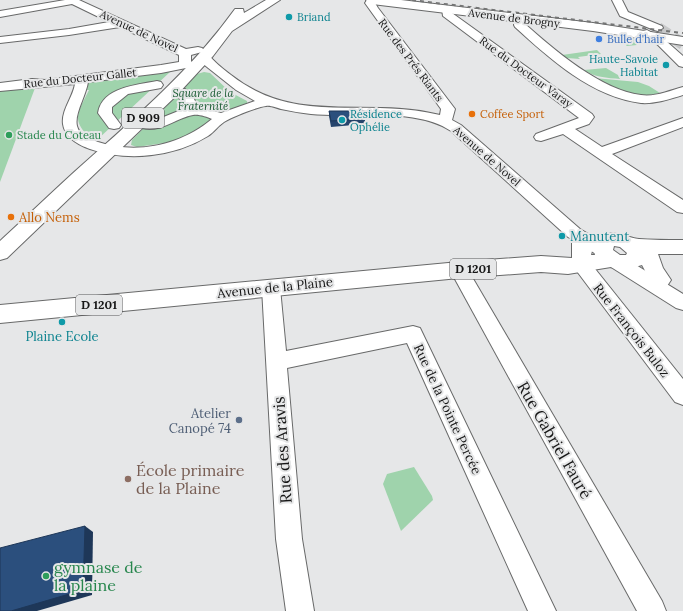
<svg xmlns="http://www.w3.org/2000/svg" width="683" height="611" font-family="Lora,serif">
	<rect width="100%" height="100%" fill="#e6e7e8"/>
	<g fill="#9fd3ac">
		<polygon points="615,35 646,40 635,42 637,45 627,46"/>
		<polygon points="597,50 601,54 578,57 580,59 567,58 562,55"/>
		<path d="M606 68 618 75 620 79C608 78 593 77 584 70Z"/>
		<path d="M166 72H170L98 139H92C70 121 78 112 89 90H87L88 84 90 82Z"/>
		<polygon points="204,72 210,73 230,92 247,101 247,104 223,112 200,130 171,142 137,147 131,145 132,140 197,74"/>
		<path d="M594 78 638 82 649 86 660 93C630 100 619 91 594 78Z"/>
		<polygon points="27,85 35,88 0,182 0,88"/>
		<polygon points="414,467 432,496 433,500 401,531 383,484 387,474"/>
	</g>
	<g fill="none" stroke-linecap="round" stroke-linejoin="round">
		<polyline stroke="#c7c8c9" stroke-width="12" stroke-dasharray="12 6" stroke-linecap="butt" points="658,28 683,44"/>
		<g stroke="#686969" stroke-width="2">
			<g id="minor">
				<path d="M65 0H79L186 49 198 47 202 48 204 50 202 52 191 55V61L193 64 191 67 161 73 88 82C86 96 74 114 77 126 79 135 90 139 98 142 137 155 181 145 212 119 207 117 199 114 193 115 176 118 161 133 142 128L140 125 142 122 161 118 186 108 181 100 174 92 175 89H185L192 95 198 107 221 113 255 101 236 90 202 63 198 57 200 54H208C214 62 223 69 231 75 297 127 366 96 440 115L441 109 365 3 367 0H377L375 3 378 8 455 109 452 120 461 125 580 229 608 246 611 250 608 254 602 256 596 254 568 237 451 131C415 107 353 118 311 114 301 113 291 111 281 109 277 108 270 105 266 106 257 107 232 117 224 122 218 126 214 132 208 136 174 157 128 162 90 149 79 145 65 138 63 124 61 111 73 97 75 84L0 91V83L32 79 45 80 161 65 179 62V55L120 27 69 35 0 43V37L69 29 109 22 72 4 0 17V11Z"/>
				<polygon points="612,0 622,0 628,12 662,26 663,28 658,31 654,30 620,16"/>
				<polygon points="447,6 451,7 452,13 592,114 594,117 589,124 575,129 602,147 683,118 683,127 612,154 683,200 683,213 677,212 563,134 541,141 536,140 534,137 536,134 579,118 443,16 442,9"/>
				<path d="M520 15 525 18V24C553 49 602 91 641 95 655 97 669 91 683 87V95C670 99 655 104 641 103 592 97 550 59 515 27L514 25 515 18Z"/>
				<polygon points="647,30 666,41 683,56 683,67 679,66 658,45 643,35 641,33 643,31"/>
				<path d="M157 81 161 82 163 85 161 88 128 94 112 107V113L121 125 119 128 114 129 109 128 98 113C102 87 137 85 157 81Z"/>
				<polygon points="617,256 623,257 683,294 683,310 676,308 611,267 608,262 611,257"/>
				<polygon points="582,259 588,260 683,379 683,405 675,402 576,270 573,265 576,260"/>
				<polygon points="459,263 465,265 662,601 666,611 637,611 450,270 453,265"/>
				<polygon points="271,281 278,283 280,288 286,351 413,326 420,328 556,611 528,611 407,343 287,368 302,539 314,611 286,611 276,539 262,288 264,283"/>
			</g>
		</g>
		<g stroke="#686969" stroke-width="2">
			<g id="major">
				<path d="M266 0H280L232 31 213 56 177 95 7 258 0 260V241C24 219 47 197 71 175 129 123 189 73 235 9H243L244 13Z"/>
				<polygon points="366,0 401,0 593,23 683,37 683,45 593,31 372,4 368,2"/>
				<path d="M582 232 589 234 593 246C600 222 625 238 639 239 654 240 668 240 683 240V254H658L663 268 671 280 667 286 660 288 653 286 642 265 625 270 611 267 568 274 541 272 459 278 0 323V305L459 262 541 256 572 258V239L575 234ZM614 246 620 247 627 253 626 255H620L613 250ZM593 247 595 255H591Z"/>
			</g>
		</g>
		<use href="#minor" fill="#fff" fill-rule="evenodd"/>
		<use href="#major" fill="#fff" fill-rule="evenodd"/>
		<polyline stroke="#747575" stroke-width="2" stroke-dasharray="4 4" stroke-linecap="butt" points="412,0 683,33"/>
	</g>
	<polygon fill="#25446c" points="329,111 365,111 365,124 331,127 329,116"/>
	<polygon fill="#1e3758" points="85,526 93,532 92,595 37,611 11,611"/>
	<g fill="#2b4f7d" stroke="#1e3758">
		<polygon points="329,111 365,111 365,119 331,121"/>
		<polygon points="85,526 83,590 11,611 0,611 0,548"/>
	</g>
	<g fill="#0f9aa8" stroke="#e6e7e8" stroke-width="1.5">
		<circle cx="289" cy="17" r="4"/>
		<circle cx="666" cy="65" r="4"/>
		<circle cx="342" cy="120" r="4"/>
		<circle cx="562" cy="236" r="4"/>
		<circle cx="62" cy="322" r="4"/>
	</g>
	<circle fill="#3f7fe0" stroke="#e6e7e8" stroke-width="1.5" cx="599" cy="39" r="4"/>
	<g fill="#e8710a" stroke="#e6e7e8" stroke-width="1.5">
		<circle cx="472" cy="114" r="4"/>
		<circle cx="11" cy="217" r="4"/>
	</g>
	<g fill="#2e9e5b" stroke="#e6e7e8" stroke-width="1.5">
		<circle cx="9" cy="135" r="4"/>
		<circle cx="46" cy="576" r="4"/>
	</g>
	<circle fill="#5c6f8a" stroke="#e6e7e8" stroke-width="1.5" cx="239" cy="420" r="4"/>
	<circle fill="#8d6e63" stroke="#e6e7e8" stroke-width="1.5" cx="128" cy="479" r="4"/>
	<g text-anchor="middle" stroke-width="4" stroke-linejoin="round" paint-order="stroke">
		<g font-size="11" fill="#0d838f" stroke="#e6e7e8" text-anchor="start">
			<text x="297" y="21">Briand</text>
			<text x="658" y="63" text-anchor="end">Haute-Savoie<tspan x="658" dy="13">Habitat</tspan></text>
			<text x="350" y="118">Résidence<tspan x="350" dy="13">Ophélie</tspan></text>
		</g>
		<g font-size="11" fill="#171717" stroke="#e6e7e8">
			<text transform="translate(514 18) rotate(7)" y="4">Avenue de Brogny</text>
			<text transform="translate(139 31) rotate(25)" y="4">Avenue de Novel</text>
			<text transform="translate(411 60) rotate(53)" y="4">Rue des Prés Riants</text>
			<text transform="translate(526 72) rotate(36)" y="4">Rue du Docteur Varay</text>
			<text transform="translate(80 78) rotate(-6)" y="4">Rue du Docteur Gallet</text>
			<text transform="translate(487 156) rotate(41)" y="4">Avenue de Novel</text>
		</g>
		<g font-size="11" fill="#366cbe" stroke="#e6e7e8" text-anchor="start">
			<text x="607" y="43">Bulle d'hair</text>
		</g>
		<g font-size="11" font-style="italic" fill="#185a31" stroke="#e6e7e8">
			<text x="203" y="97">Square de la<tspan x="203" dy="13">Fraternité</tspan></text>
		</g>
		<g font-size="11" fill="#c56008" stroke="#e6e7e8" text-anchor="start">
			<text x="480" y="118">Coffee Sport</text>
		</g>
		<g font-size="11" fill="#27864d" stroke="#e6e7e8" text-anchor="start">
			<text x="17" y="139">Stade du Coteau</text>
		</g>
		<g fill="#e6e7e8" stroke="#555556" stroke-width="1">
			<rect x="122" y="108" width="42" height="20" rx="3"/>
			<rect x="450" y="259" width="46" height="20" rx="3"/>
			<rect x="76" y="295" width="46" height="20" rx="3"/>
		</g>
		<g font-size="12" font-weight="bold" fill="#171717">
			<text x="143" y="122">D 909</text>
			<text x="473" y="273">D 1201</text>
			<text x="99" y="309">D 1201</text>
		</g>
		<g font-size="13" fill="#c56008" stroke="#e6e7e8" text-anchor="start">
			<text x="19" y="222">Allo Nems</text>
		</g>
		<g font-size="13" fill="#0d838f" stroke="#e6e7e8" text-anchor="start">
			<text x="570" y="241">Manutent</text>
			<text x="62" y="341" text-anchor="middle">Plaine Ecole</text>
		</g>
		<g font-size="13" fill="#171717" stroke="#e6e7e8">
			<text transform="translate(275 287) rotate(-6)" y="5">Avenue de la Plaine</text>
			<text transform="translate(632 330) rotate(52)" y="5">Rue François Buloz</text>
			<text transform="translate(448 409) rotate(65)" y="5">Rue de la Pointe Percée</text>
		</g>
		<g font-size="13" fill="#4e5e75" stroke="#e6e7e8" text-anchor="end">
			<text x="231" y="418">Atelier<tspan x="231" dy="15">Canopé 74</tspan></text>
		</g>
		<g font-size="16" fill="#171717" stroke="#e6e7e8">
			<text transform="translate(555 440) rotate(60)" y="6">Rue Gabriel Fauré</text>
			<text transform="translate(282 450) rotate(-94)" y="6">Rue des Aravis</text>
		</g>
		<g font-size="16" fill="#785e54" stroke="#e6e7e8" text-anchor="start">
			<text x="136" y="476">École primaire<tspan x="136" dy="18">de la Plaine</tspan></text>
		</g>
		<g font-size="16" fill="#27864d" stroke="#e6e7e8" text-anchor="start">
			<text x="54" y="573">gymnase de<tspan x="54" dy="18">la plaine</tspan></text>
		</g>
	</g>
</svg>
